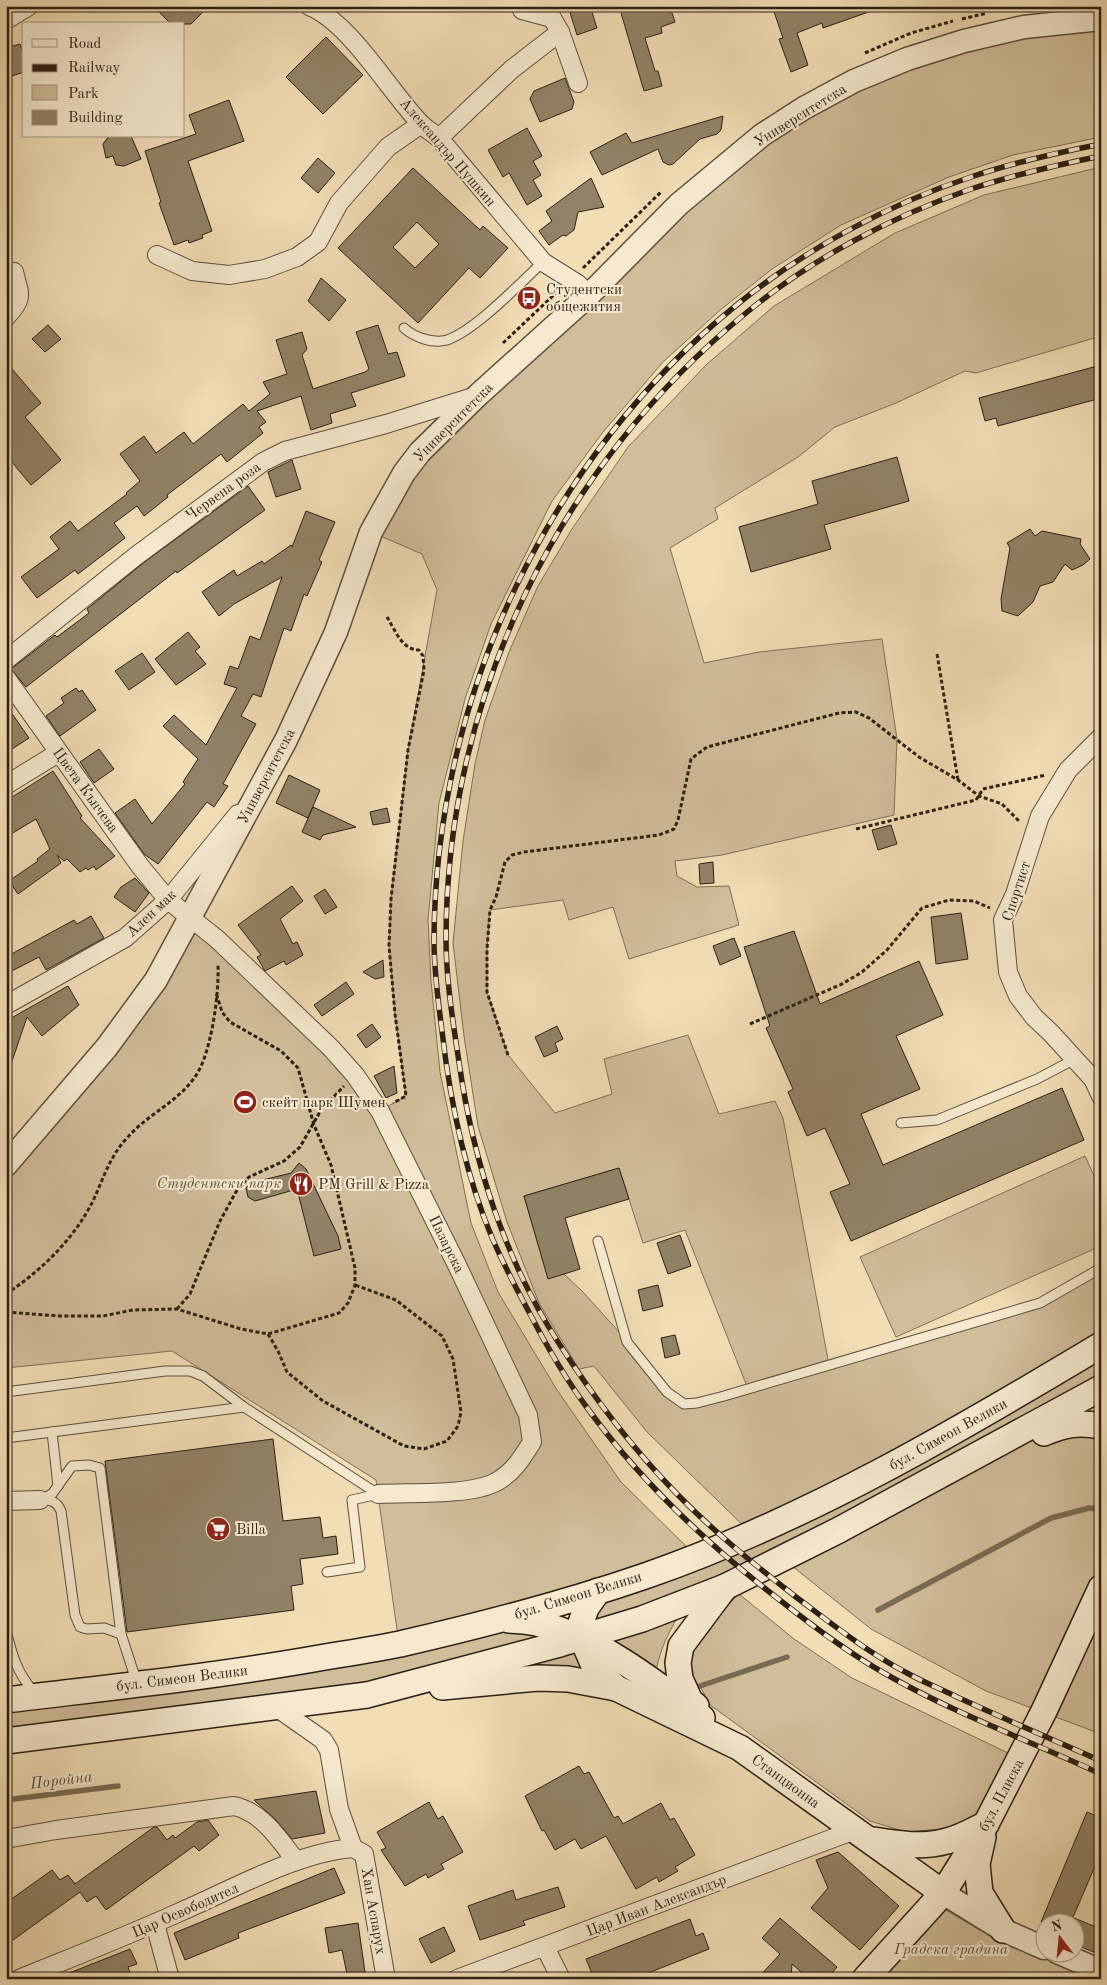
<svg xmlns="http://www.w3.org/2000/svg" width="1107" height="1985" font-family="'Old Standard TT',serif">
	<rect width="100%" height="100%" fill="#f2ddb5"/>
	<filter id="stains"><feTurbulence type="fractalNoise" baseFrequency=".004" numOctaves="4"/><feColorMatrix values="0 0 0 0 .2 0 0 0 0 .09 0 0 0 0 .02 0 0 0 .5 -.17"/></filter>
	<radialGradient id="worn" r=".72"><stop offset=".6" stop-color="#630" stop-opacity="0"/><stop offset="1" stop-color="#630" stop-opacity=".3"/></radialGradient>
	<g fill="#d1bd99" stroke="#7f6e56" fill-rule="evenodd">
		<polygon points="1101,19 1101,137 1013,155 949,177 841,225 772,269 719,311 663,362 603,432 552,501 491,624 465,699 439,803 428,920 431,981 440,1072 471,1223 498,1292 557,1390 621,1482 696,1556 1101,1354 1101,1374 1064,1397 725,1578 590,1628 593,1606 399,1644 376,1480 172,1351 6,1368 6,1165 191,917 218,939 380,1111 406,1096 395,1014 389,946 391,899 408,750 437,590 422,554 371,532 404,473 762,135 907,59"/>
		<path d="M1101 167V336L976 373 965 371 896 403 835 427 798 457 715 508 718 519 670 548 704 663 759 652 882 639 897 739 894 815 722 855 675 861 677 876 697 887 729 886 739 925 629 959 613 907 569 920 563 900 490 910 487 949V992L508 1055 555 1113 612 1094 604 1059 688 1035 719 1114 775 1101 783 1118 829 1365 1040 1303 1101 1268V1345L752 1534 647 1432 594 1366 579 1369 539 1303 507 1222 478 1126 464 1036 453 943 463 841 475 764 485 720 509 652 538 586 572 529 628 447 706 365 774 306 895 233 984 195ZM619 1168 643 1243 685 1230 748 1389 684 1404 582 1291 564 1274 548 1278 524 1196Z"/>
		<polygon points="1085,1156 1101,1191 1101,1246 896,1337 860,1257"/>
		<polygon points="1063,1425 1101,1426 1101,1734 986,1691 871,1629 782,1558"/>
		<polygon points="739,1594 794,1639 852,1678 1008,1753 979,1815 953,1828 906,1832 870,1821 710,1705 700,1686 688,1673 694,1638"/>
		<path d="M676 1620C665 1639 658 1656 655 1677L606 1644Z"/>
		<polygon points="519,1626 553,1637 368,1689 6,1735 6,1708"/>
		<polygon points="578,1648 593,1678 485,1674"/>
		<polygon points="946,1910 978,1929 1097,1979 883,1979"/>
	</g>
	<g fill="none" stroke-linecap="round" stroke-linejoin="round">
		<g stroke="#7b6a53" stroke-width="5.5">
			<polyline points="878,1610 1051,1518 1089,1508 1101,1509"/>
			<polyline points="700,1686 787,1657"/>
			<polyline points="6,1800 118,1786"/>
		</g>
	</g>
	<g fill="#938267" stroke="#2d1f13" fill-rule="evenodd">
		<polygon points="153,6 209,6 191,24 171,24"/>
		<polygon points="568,6 590,6 597,28 577,35"/>
		<polygon points="619,6 656,6 657,11 670,7 675,22 661,27 662,33 645,38 655,71 658,71 662,86 644,91"/>
		<polygon points="772,6 880,6 880,8 823,28 822,23 797,33 808,65 791,72 779,39 783,38"/>
		<polygon points="326,37 363,75 323,114 286,77"/>
		<polygon points="20,44 24,56 24,72 6,78 6,48"/>
		<polygon points="565,78 574,102 572,109 540,122 530,99 534,91"/>
		<polygon points="229,100 244,141 188,161 212,231 202,235 203,238 189,243 188,240 174,245 159,203 161,202 145,151 196,134 189,115"/>
		<polygon points="723,116 721,130 717,134 700,139 673,164 669,165 663,162 658,149 602,175 590,152 626,133 632,143"/>
		<polygon points="527,128 542,156 533,161 541,175 533,180 542,196 527,205 509,173 503,177 488,150"/>
		<polygon points="109,136 131,136 141,159 124,166 116,165 113,156 106,158 103,144"/>
		<polygon points="318,158 335,173 318,193 301,178"/>
		<path d="M413 168 480 230 483 226 508 248 480 278 469 268 418 323 338 248ZM417 222 439 244 415 268 393 247Z"/>
		<polygon points="591,178 604,207 578,212 574,230 566,236 563,235 549,245 539,231 552,221 546,211"/>
		<polygon points="321,278 346,300 329,321 308,301"/>
		<polygon points="48,325 61,339 45,352 32,339"/>
		<polygon points="378,325 388,354 397,352 405,376 351,393 356,406 330,414 332,423 311,430 301,396 257,411 266,422 259,427 263,433 227,462 221,454 167,495 168,497 144,516 137,506 114,523 125,538 78,574 75,570 37,598 21,577 59,549 50,537 70,521 78,531 127,494 126,493 140,481 120,454 144,436 156,453 184,432 193,444 243,404 249,411 270,394 263,382 287,374 276,340 302,332 307,349 302,355 313,389 365,372 369,369 356,332"/>
		<polygon points="6,362 41,403 25,417 61,460 31,485 6,455"/>
		<polygon points="1101,365 1101,398 998,426 996,418 985,421 979,398"/>
		<polygon points="897,457 909,501 824,525 831,549 751,572 739,527 818,504 812,481"/>
		<polygon points="292,460 301,489 276,497 268,472"/>
		<polygon points="248,486 265,510 177,573 176,571 26,687 11,669 55,635 57,637 89,613 87,609 142,564"/>
		<polygon points="306,511 335,522 319,560 322,562 307,596 304,594 291,631 284,628 261,697 253,694 241,716 256,724 223,784 228,786 214,807 207,802 158,864 144,854 115,813 135,799 152,824 185,784 183,782 198,759 163,726 174,715 206,745 237,688 224,684 230,666 238,669 250,636 260,640 282,577 234,604 219,616 202,592 234,570 237,576 262,561 264,564 291,545 292,547"/>
		<polygon points="1030,529 1035,536 1042,531 1081,539 1080,544 1090,559 1083,565 1072,570 1065,564 1053,582 1040,586 1033,602 1018,616 1002,611 1001,599 1010,548 1007,543"/>
		<polygon points="188,632 200,647 195,651 206,664 176,685 155,659"/>
		<polygon points="142,653 155,672 129,690 115,671"/>
		<polygon points="76,688 79,692 82,690 96,710 60,736 46,716 64,703 61,698"/>
		<polygon points="6,705 29,738 6,753"/>
		<polygon points="99,749 114,769 94,783 80,762"/>
		<polygon points="53,771 82,816 80,818 115,856 96,870 94,866 88,870 86,868 80,872 67,859 64,861 57,855 61,863 18,894 9,881 38,861 37,859 50,849 36,819 6,837 6,801"/>
		<polygon points="289,775 320,790 308,818 276,803"/>
		<polygon points="313,807 356,827 323,835 320,840 302,832"/>
		<polygon points="387,808 390,822 373,825 370,812"/>
		<polygon points="891,825 897,844 878,850 872,830"/>
		<polygon points="713,862 714,883 700,884 699,864"/>
		<polygon points="135,878 149,893 135,912 114,897 121,887"/>
		<polygon points="292,886 303,901 280,919 293,944 297,942 303,955 286,965 284,961 265,971 257,957 261,955 238,925"/>
		<polygon points="325,889 337,907 325,914 314,896"/>
		<polygon points="961,913 968,959 936,964 931,917"/>
		<polygon points="91,916 104,938 46,970 39,957 6,974 6,957 74,920 77,924"/>
		<polygon points="794,931 820,1004 919,961 943,1015 896,1036 920,1089 861,1114 883,1165 1062,1088 1084,1140 851,1241 830,1192 850,1184 825,1128 807,1136 788,1092 793,1089 766,1028 770,1026 744,947"/>
		<polygon points="734,938 741,956 720,965 713,946"/>
		<polygon points="383,960 384,977 375,979 363,972"/>
		<polygon points="346,982 354,994 322,1016 314,1005"/>
		<polygon points="68,986 79,1005 42,1036 27,1017 9,1070 6,1070 6,1021"/>
		<polygon points="372,1024 381,1037 366,1048 357,1035"/>
		<polygon points="557,1026 563,1039 555,1043 558,1051 544,1057 535,1037"/>
		<polygon points="394,1066 397,1093 386,1098 374,1076"/>
		<polygon points="299,1163 306,1169 338,1236 341,1249 314,1256 297,1189 255,1201 248,1197 246,1188 251,1183 291,1173"/>
		<polygon points="619,1168 629,1199 565,1218 580,1269 548,1279 524,1196"/>
		<polygon points="680,1235 691,1266 668,1274 657,1243"/>
		<polygon points="658,1285 663,1306 643,1311 638,1290"/>
		<polygon points="675,1335 680,1354 665,1358 661,1338"/>
		<polygon points="273,1439 283,1521 320,1517 323,1538 336,1536 338,1554 300,1559 303,1584 291,1586 294,1610 127,1632 105,1461"/>
		<polygon points="579,1766 584,1774 589,1772 614,1818 618,1816 623,1824 661,1803 670,1820 674,1818 695,1855 675,1867 678,1871 659,1882 657,1877 636,1889 606,1836 581,1849 575,1839 555,1850 544,1830 542,1831 525,1796"/>
		<polygon points="316,1791 325,1833 292,1839 276,1820 254,1800"/>
		<polygon points="429,1802 438,1819 443,1816 463,1852 441,1864 444,1869 428,1878 426,1874 405,1886 381,1850 386,1848 377,1832"/>
		<polygon points="1087,1812 1101,1818 1101,1852 1071,1922 1041,1922"/>
		<polygon points="208,1820 219,1835 199,1851 194,1846 106,1910 96,1896 87,1902 80,1892 6,1945 6,1903 52,1870 60,1880 68,1875 75,1884 154,1827 157,1827 167,1840 173,1835 175,1838 197,1822"/>
		<polygon points="838,1852 899,1906 860,1950 811,1908 828,1888 816,1860"/>
		<polygon points="334,1868 345,1893 238,1933 239,1938 185,1960 174,1933"/>
		<polygon points="558,1887 565,1907 523,1921 525,1925 480,1940 468,1906 513,1890 516,1900"/>
		<polygon points="780,1918 837,1967 827,1979 809,1979 792,1964 791,1979 757,1979 780,1954 762,1938"/>
		<polygon points="1074,1918 1101,1929 1101,1955 1074,1944"/>
		<polygon points="690,1919 696,1936 703,1933 709,1949 633,1979 602,1979 600,1974 593,1976 586,1959"/>
		<polygon points="358,1923 366,1979 348,1979 342,1950 329,1953 325,1928"/>
		<polygon points="444,1927 455,1951 431,1963 419,1939"/>
		<polygon points="130,1949 137,1964 128,1967 130,1973 117,1979 59,1979 59,1977"/>
	</g>
	<g fill="none" stroke-linecap="round" stroke-linejoin="round">
		<g stroke="#5e4e3c" stroke-width="11">
			<g id="service">
				<path d="M404 328C414 337 432 344 447 340 476 330 519 284 543 262"/>
				<polyline points="901,1123 937,1120 1037,1079 1075,1059"/>
				<polyline points="598,1241 627,1342 667,1392 684,1404 697,1403 724,1396 1040,1303 1101,1268"/>
				<polyline points="6,1392 165,1371 190,1371 203,1376 244,1407 378,1494"/>
				<polyline points="52,1432 58,1486"/>
				<polyline points="6,1438 244,1407"/>
				<polyline points="40,1500 52,1494 72,1466 89,1465 100,1468 121,1634 137,1683"/>
				<path d="M43 1500C52 1500 57 1502 61 1511L75 1615 80 1627 87 1629 104 1628 121 1634"/>
				<polyline points="327,1572 360,1567 352,1500 378,1494"/>
				<path d="M6 1630C12 1655 17 1673 34 1692"/>
			</g>
		</g>
		<g stroke="#5e4e3c" stroke-width="20">
			<g id="minor">
				<path d="M309 6C351 23 389 91 421 124 426 129 433 133 439 138L543 262 578 284 589 295"/>
				<polyline points="520,6 522,10 552,18 560,32 578,83"/>
				<polyline points="6,20 29,6"/>
				<polyline points="439,138 512,69 560,32"/>
				<polyline points="157,255 192,271 229,275 265,269 297,257 318,242 339,203 388,147 421,124"/>
				<path d="M6 317C24 298 20 296 14 272"/>
				<polyline points="6,660 136,556 263,462 285,451 386,424 476,396"/>
				<path d="M6 678 140 866 168 900 217 939 331 1048 355 1075 380 1111 456 1263 528 1415 532 1442C522 1458 513 1473 496 1482 470 1496 409 1492 378 1494"/>
				<polyline points="1101,737 1068,770 1040,816 1015,894 1003,920 1008,972 1018,996 1034,1017 1051,1033 1093,1079 1101,1096"/>
				<polyline points="6,785 58,753"/>
				<polyline points="6,1005 125,938 168,900 238,814"/>
				<polyline points="6,1501 40,1500"/>
				<polyline points="276,1707 323,1740 329,1750 339,1809 353,1848"/>
				<path d="M6 1839 56 1830 234 1806C262 1812 279 1839 296 1861"/>
				<polyline points="353,1848 364,1854 386,1979"/>
				<polyline points="155,1924 170,1979"/>
				<polyline points="545,1947 561,1979"/>
				<path d="M19 1979C73 1957 127 1936 180 1912 231 1890 298 1852 353 1848"/>
				<polyline points="457,1979 855,1830"/>
			</g>
		</g>
		<g stroke="#5e4e3c" stroke-width="25">
			<g id="tertiary">
				<polyline points="6,1165 107,1047 156,980 286,740 336,632 371,532 404,473 420,452 478,395 589,295 679,204 762,135 804,108 854,81 907,59 964,41 1024,27 1101,19"/>
				<polyline points="943,1893 1003,1930 1044,1948"/>
				<polyline points="1057,1952 1101,1971"/>
			</g>
		</g>
		<g stroke="#2d1f13" stroke-width="28">
			<g id="secondary">
				<path d="M1044 1433C1065 1424 1078 1422 1101 1426"/>
				<polyline points="598,1591 586,1608 581,1623 582,1638 595,1668 616,1688 740,1748 943,1893"/>
				<path d="M509 1620C520 1621 530 1621 540 1624 597 1637 656 1683 702 1718"/>
				<polyline points="442,1687 538,1678 568,1679 616,1688"/>
				<path d="M6 1700C113 1687 219 1676 325 1657 350 1653 375 1649 400 1644 483 1625 567 1603 648 1575 808 1519 956 1432 1101 1345"/>
				<polyline points="696,1706 690,1701 680,1679 678,1663 681,1646 725,1587"/>
				<polyline points="6,1741 367,1695 556,1645 642,1619 725,1587 839,1530 1101,1388"/>
				<polyline points="983,1837 977,1864 980,1893 1003,1930"/>
				<path d="M873 1840C898 1844 922 1848 947 1841 960 1838 974 1830 986 1824"/>
				<polyline points="865,1979 943,1893 986,1824 1044,1711 1101,1588"/>
			</g>
		</g>
		<g stroke="#2d1f13" stroke-width="3" stroke-dasharray="4 2.5" stroke-linecap="butt">
			<polyline points="962,19 987,13"/>
			<polyline points="865,53 911,33 953,21"/>
			<polyline points="583,268 661,192"/>
			<polyline points="503,343 558,291"/>
			<path d="M387 617C395 630 402 650 419 650L423 656 424 670 408 750 391 899 389 946 395 1014 406 1096 393 1103"/>
			<polyline points="937,654 958,780"/>
			<polyline points="856,829 976,800 983,789 1046,775"/>
			<polyline points="750,1024 842,984 862,972 887,950 922,908 949,900 974,901 990,908"/>
			<polyline points="508,1055 487,992 487,949 490,910 496,897 505,862 512,855 524,852 659,835 674,829 678,820 691,759 707,747 839,713 856,712 869,718 919,757 958,780 979,796 1002,804 1020,822"/>
			<path d="M6 1294C42 1270 73 1240 93 1201 103 1179 110 1156 127 1138 150 1111 187 1099 202 1064 213 1037 219 993 218 964"/>
			<polyline points="177,1309 190,1294 220,1221 237,1190 249,1177 284,1161 300,1147 321,1110 344,1086"/>
			<polyline points="6,1312 60,1316 103,1316 133,1310 177,1309 241,1329 268,1334 339,1313 348,1303 355,1285 355,1268 331,1165 314,1125 298,1068 281,1051 230,1022 222,1012 216,993"/>
			<polyline points="268,1334 278,1351 287,1372 323,1401 404,1446 424,1449 447,1441 458,1426 461,1412 453,1359 442,1336 396,1300 355,1285"/>
		</g>
		<use href="#service" stroke="#f7e9cf" stroke-width="9"/>
		<use href="#minor" stroke="#f7e9cf" stroke-width="18"/>
		<use href="#tertiary" stroke="#f7e9cf" stroke-width="22"/>
		<use href="#secondary" stroke="#f7e9cf" stroke-width="25"/>
		<g stroke="#2d1f13" stroke-width="5.5">
			<g id="rail">
				<path d="M1101 144C1056 153 1011 163 968 178 887 205 806 249 739 303 549 456 435 696 434 940 434 970 438 1001 442 1031 450 1101 465 1174 493 1240 504 1265 516 1288 529 1312 546 1345 565 1378 588 1409 642 1483 708 1545 781 1601 814 1627 847 1652 884 1673 953 1713 1028 1740 1101 1774"/>
				<path d="M1101 156C1057 165 1013 175 971 189 891 217 811 259 746 313 559 466 446 697 446 939 446 980 453 1022 459 1062 473 1161 505 1261 560 1345 594 1398 633 1449 677 1494 714 1532 755 1565 796 1597 832 1624 867 1652 907 1673 923 1682 941 1689 957 1697 1005 1719 1053 1740 1101 1761"/>
			</g>
		</g>
		<use href="#rail" stroke="#f7e9cf" stroke-width="4" stroke-dasharray="11" stroke-linecap="butt"/>
	</g>
	<defs>
		<g id="bus-disc" transform="scale(1.25)"><circle r="9.5" fill="#8f2418" stroke="#f7e9cf"/><path d="M-5-6H5V4H4V6H2V4H-2V6H-4V4H-5ZM-3.5-4V0h7V-4ZM-3.5 1.2v1.5H-2V1.2ZM2 1.2v1.5H3.5V1.2Z" fill="#fff"/></g>
		<g id="stadium-disc" transform="scale(1.25)"><circle r="9.5" fill="#8f2418" stroke="#f7e9cf"/><path d="M0-5a6.5 5 0 1 0 0 10a6.5 5 0 1 0 0-10ZM-3.5-1.8h7v3.6h-7Z" fill="#fff"/></g>
		<g id="restaurant-disc" transform="scale(1.25)"><circle r="9.5" fill="#8f2418" stroke="#f7e9cf"/><path d="M-5-6h1v4h1v-4h1v4h1v-4h1v5L-1.5 .5V6h-2V.5L-5-1ZM5-6V6H3V1.5H1.5Q1.5-4 5-6Z" fill="#fff"/></g>
		<g id="supermarket-disc" transform="scale(1.25)"><circle r="9.5" fill="#8f2418" stroke="#f7e9cf"/><path d="M-6-5.5h2.5l.6 2H6L4.5 2H-2.5L-4.4-4H-6ZM-1.5 3.2a1.3 1.3 0 1 0 .1 0ZM3 3.2a1.3 1.3 0 1 0 .1 0Z" fill="#fff"/></g>
	</defs>
	<g fill-rule="evenodd">
		<use href="#bus-disc" x="529" y="298"/>
		<use href="#stadium-disc" x="245" y="1102"/>
		<use href="#restaurant-disc" x="301" y="1184"/>
		<use href="#supermarket-disc" x="218" y="1529"/>
	</g>
	<g text-anchor="middle" stroke-width="4" stroke-linejoin="round" paint-order="stroke">
		<g font-size="15" fill="#2d1f13" stroke="#f7e9cf">
			<text transform="translate(800 115) rotate(-32)" y="5">Университетска</text>
			<text transform="translate(448 152) rotate(49)" y="5">Александър Пушкин</text>
			<text transform="translate(453 422) rotate(-45)" y="5">Университетска</text>
			<text transform="translate(223 491) rotate(-36)" y="5">Червена роза</text>
			<text transform="translate(266 776) rotate(-62)" y="5">Университетска</text>
			<text transform="translate(86 790) rotate(54)" y="5">Цвета Кънчева</text>
			<text transform="translate(1016 891) rotate(-72)" y="5">Спортист</text>
			<text transform="translate(151 913) rotate(-43)" y="5">Ален мак</text>
			<text transform="translate(447 1244) rotate(64)" y="5">Пазарска</text>
			<text transform="translate(948 1434) rotate(-29)" y="5">бул. Симеон Велики</text>
			<text transform="translate(578 1595) rotate(-17)" y="5">бул. Симеон Велики</text>
			<text transform="translate(182 1678) rotate(-7)" y="5">бул. Симеон Велики</text>
			<text transform="translate(786 1781) rotate(36)" y="5">Станционна</text>
			<text transform="translate(1001 1795) rotate(-62)" y="5">бул. Плиска</text>
			<text transform="translate(656 1905) rotate(-21)" y="5">Цар Иван Александър</text>
			<text transform="translate(185 1910) rotate(-24)" y="5">Цар Освободител</text>
			<text transform="translate(374 1911) rotate(80)" y="5">Хан Аспарух</text>
		</g>
		<g font-size="15" fill="#2d1f13" stroke="#f7e9cf" text-anchor="start">
			<text x="546" y="294">Студентски<tspan x="546" dy="17">общежития</tspan></text>
			<text x="262" y="1107">скейт парк Шумен</text>
			<text x="318" y="1189">PM Grill &amp; Pizza</text>
			<text x="236" y="1534">Billa</text>
		</g>
		<g font-size="15" font-style="italic" fill="#5e4e3b" stroke="#f7e9cf">
			<text x="219" y="1188">Студентски парк</text>
			<text x="951" y="1954">Градска градина</text>
		</g>
		<g font-size="16" font-style="italic" fill="#5a4b38" stroke="#f7e9cf">
			<text transform="translate(61 1779) rotate(-7)" y="6">Поройна</text>
		</g>
	</g>
	<rect width="1107" height="1985" fill="none" stroke="#f2ddb5" stroke-width="25"/>
	<rect x="8" y="8" width="1092" height="1970" fill="none" stroke="#2d1f13" stroke-width="2.5"/>
	<rect x="12" y="12" width="1082" height="1960" fill="none" stroke="#2d1f13"/>
	<rect x="22" y="22" width="162" height="115" fill="#f7e9cf" stroke="#a69884"/>
	<rect x="32" y="39" width="25" height="8" fill="#f7e9cf" stroke="#a69884"/>
	<text x="68" y="48" font-size="15" fill="#2d1f13">Road</text>
	<rect x="32" y="64" width="25" height="8" fill="#2d1f13" stroke="#a69884"/>
	<text x="68" y="72" font-size="15" fill="#2d1f13">Railway</text>
	<rect x="32" y="85" width="25" height="15" fill="#d1bd99" stroke="#a69884"/>
	<text x="68" y="98" font-size="15" fill="#2d1f13">Park</text>
	<rect x="32" y="110" width="25" height="15" fill="#938267" stroke="#a69884"/>
	<text x="68" y="122" font-size="15" fill="#2d1f13">Building</text>
	<g transform="translate(1060 1938) rotate(344)"><circle r="24" fill="#f7e9cf" stroke="#a69884"/>
	<path d="M0-4L9 19L0 12L-9 19Z" fill="#8f2418"/>
	<text y="-8" font-size="14" font-weight="bold" text-anchor="middle" fill="#2d1f13">N</text>
	</g>
	<rect width="100%" height="100%" filter="url(#stains)"/>
	<rect width="100%" height="100%" fill="url(#worn)"/>
</svg>
